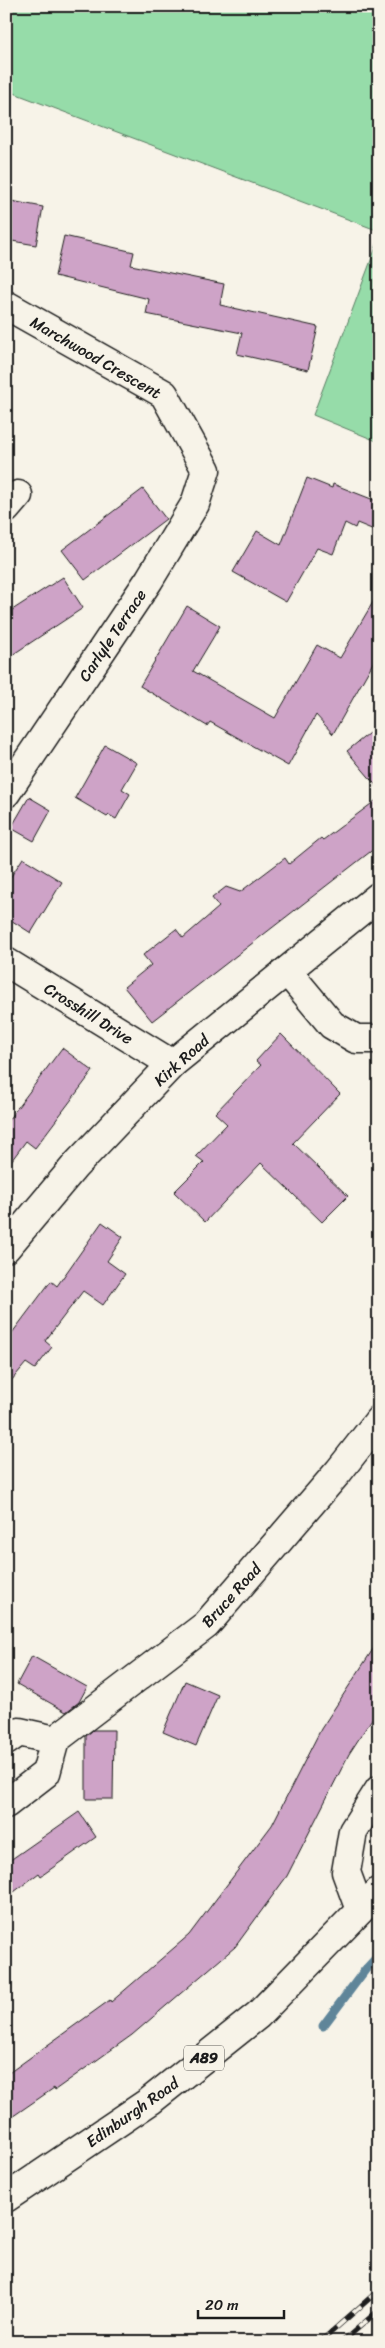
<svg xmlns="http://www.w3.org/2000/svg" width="385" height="2348" font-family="Sriracha,sans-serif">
	<rect width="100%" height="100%" fill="#f7f3e8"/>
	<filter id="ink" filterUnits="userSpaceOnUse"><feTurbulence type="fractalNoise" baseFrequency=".02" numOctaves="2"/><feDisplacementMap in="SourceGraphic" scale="10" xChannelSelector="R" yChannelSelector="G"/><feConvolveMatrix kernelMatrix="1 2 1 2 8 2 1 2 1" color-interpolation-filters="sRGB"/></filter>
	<g filter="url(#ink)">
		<g fill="#96dca9" stroke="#597c62">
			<polygon points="6,6 379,6 379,231 6,90"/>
			<polygon points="379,239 379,442 313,415"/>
		</g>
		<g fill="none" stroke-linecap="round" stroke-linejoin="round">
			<polyline stroke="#5f8599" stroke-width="9" points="323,2026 365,1970 379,1955"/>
		</g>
		<g fill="#cea3c7" stroke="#1c1c1c">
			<polygon points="6,200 43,207 36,245 6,240"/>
			<polygon points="64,236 134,252 131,265 224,284 220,305 318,327 308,370 237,354 242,333 146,314 149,299 55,276"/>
			<polygon points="307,478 332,488 333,484 379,502 379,532 357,523 355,528 345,523 333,554 317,548 286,602 233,572 257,531 281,545"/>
			<polygon points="143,489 166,519 85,580 62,550"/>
			<polygon points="63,577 83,608 6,659 6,614"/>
			<polygon points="379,592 379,652 333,734 316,715 288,766 210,722 207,726 140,686 187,606 220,626 193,671 275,718 317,645 340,658"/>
			<polygon points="379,725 379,789 347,751"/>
			<polygon points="105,745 137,763 122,789 130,794 116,819 109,815 107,817 75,798"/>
			<polygon points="29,797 51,810 34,841 11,828"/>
			<polygon points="379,798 379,845 152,1021 124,987 151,965 143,955 176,929 183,938 219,907 212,898 226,887 240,892 285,858 289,864 321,838 323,840"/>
			<polygon points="23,858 62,882 31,933 6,917 6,884"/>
			<polygon points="281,1034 340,1094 293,1143 348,1196 322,1222 261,1163 205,1222 174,1192 204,1162 196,1156 227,1124 215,1113 261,1065 256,1061"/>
			<polygon points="62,1048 93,1071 35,1148 26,1141 6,1168 6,1123"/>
			<polygon points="102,1222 123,1237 107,1261 125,1274 103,1305 83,1291 45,1341 52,1347 35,1369 26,1363 6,1387 6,1341 51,1281 57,1286"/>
			<polygon points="379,1640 379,1708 349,1754 287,1876 235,1947 132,2035 55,2090 54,2088 6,2121 6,2075 110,2000 111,2002 189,1935 272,1825 321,1729"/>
			<polygon points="32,1656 87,1687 79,1702 66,1712 17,1684"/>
			<polygon points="185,1681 218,1695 196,1746 163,1732"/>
			<polygon points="93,1730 114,1730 113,1799 86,1799 86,1736"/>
			<polygon points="79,1812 96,1837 41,1876 39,1873 6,1898 6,1863"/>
		</g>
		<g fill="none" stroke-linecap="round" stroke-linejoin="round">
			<g stroke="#1c1c1c" stroke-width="31">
				<g id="minor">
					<polyline points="6,305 164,394 206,470 195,504 149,580 6,793"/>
					<polyline points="6,509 18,495"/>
					<polyline points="6,962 172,1064"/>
					<polyline points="287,971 332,1025 356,1039 379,1039"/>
					<polyline points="6,1741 19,1732 55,1740 206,1625 339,1471 379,1420"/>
					<polyline points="6,1804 46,1773 55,1740"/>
					<polyline points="360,1910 346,1872 353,1831 379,1790"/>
				</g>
			</g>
			<g stroke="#1c1c1c" stroke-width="31">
				<polyline id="secondary" points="6,1248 75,1166 172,1064 379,896"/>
			</g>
			<g stroke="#1c1c1c" stroke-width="31">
				<polyline id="primary" points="6,2198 150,2101 258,2015 379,1891"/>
			</g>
			<use href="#minor" stroke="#f7f3e8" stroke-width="28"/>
			<use href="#secondary" stroke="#f7f3e8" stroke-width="28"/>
			<use href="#primary" stroke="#f7f3e8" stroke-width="28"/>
			<g stroke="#1c1c1c" stroke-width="5.5">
				<g id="rail">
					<polyline points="320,2342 379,2290"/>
					<polyline points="342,2342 379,2310"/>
				</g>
			</g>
			<use href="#rail" stroke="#f7f3e8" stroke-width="4" stroke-dasharray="11" stroke-linecap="butt"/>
		</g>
	</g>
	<g text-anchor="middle" stroke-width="4" stroke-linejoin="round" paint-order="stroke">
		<rect fill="#f7f3e8" stroke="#5e5c59" stroke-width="1" x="184" y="2045.5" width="40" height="25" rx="4"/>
		<g font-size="15" font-weight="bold" fill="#1c1c1c">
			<text x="204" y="2063">A89</text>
		</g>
		<g font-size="16" fill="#1c1c1c" stroke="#f7f3e8">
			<text transform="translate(96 357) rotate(30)" y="6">Marchwood Crescent</text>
			<text transform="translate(112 635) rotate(-56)" y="6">Carlyle Terrace</text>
			<text transform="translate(89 1013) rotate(32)" y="6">Crosshill Drive</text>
			<text transform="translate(181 1060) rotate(-42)" y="6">Kirk Road</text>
			<text transform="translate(231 1595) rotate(-48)" y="6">Bruce Road</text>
			<text transform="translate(132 2112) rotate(-35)" y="6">Edinburgh Road</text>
		</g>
	</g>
	<rect width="385" height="2348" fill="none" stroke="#f7f3e8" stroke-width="25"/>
	<rect x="12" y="12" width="360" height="2323" fill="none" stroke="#1c1c1c" stroke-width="2" filter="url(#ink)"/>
	<path d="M198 2310v8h86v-8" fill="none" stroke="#1c1c1c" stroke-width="2.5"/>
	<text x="205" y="2310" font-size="15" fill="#1c1c1c" stroke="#f7f3e8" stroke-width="4" paint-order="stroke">20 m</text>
</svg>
